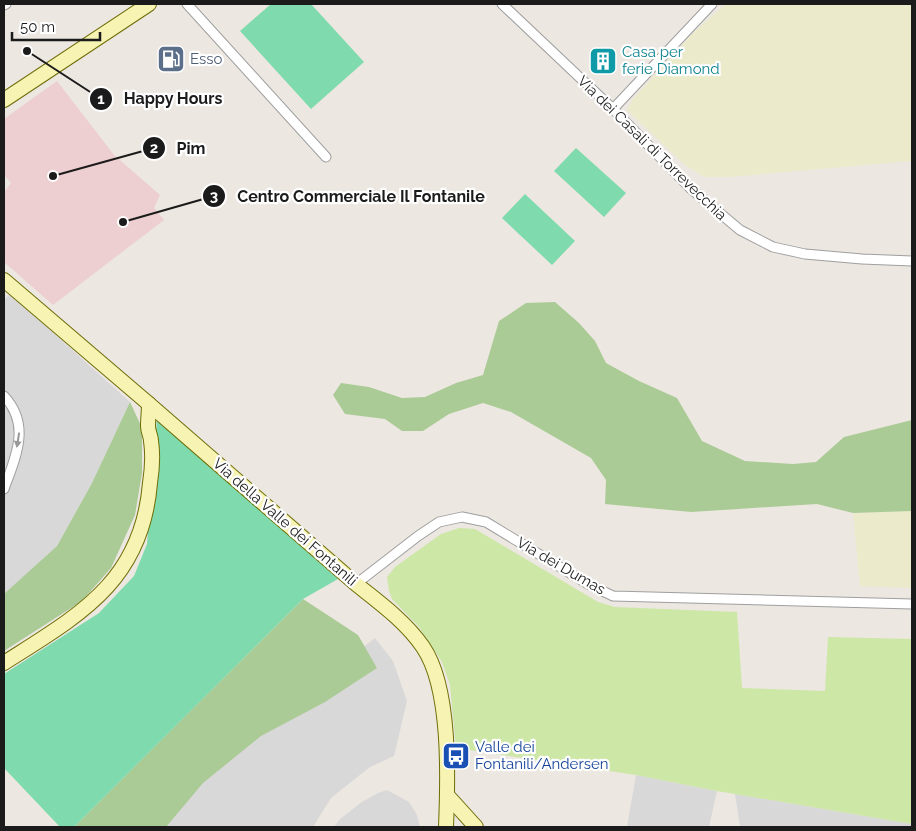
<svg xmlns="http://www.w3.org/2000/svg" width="916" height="831" font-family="Raleway,sans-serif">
	<rect width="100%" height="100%" fill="#ece7e0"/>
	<g fill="#d9d8d8">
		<polygon points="10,294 130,402 92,483 57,546 4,595 4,300"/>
		<polygon points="375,638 393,661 407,701 394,756 370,767 331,798 313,827 159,827 195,777"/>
		<polygon points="636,775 717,791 709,827 627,827"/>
		<polygon points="387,790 409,802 417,815 420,827 334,827 340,819 362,802 378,793"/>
		<polygon points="735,794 912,824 912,827 740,827"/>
	</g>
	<polygon fill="#eecfd1" points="57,81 114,155 160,195 154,208 164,220 53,305 4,262 4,192 11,183 4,175 4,119"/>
	<g fill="#ebeacb">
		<polygon points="726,4 912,4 912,161 729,177 704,177 685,165 627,110 633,99 692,34"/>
		<polygon points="912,511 912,588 860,586 853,513"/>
	</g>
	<polygon fill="#cde7a6" points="459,528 475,529 598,602 615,607 737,612 742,688 825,691 828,637 912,639 912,824 717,791 636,775 456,748 450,685 442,662 419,627 392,599 389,591 387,577 395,567 441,534"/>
	<g fill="#abcb96">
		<polygon points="555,302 579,323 595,341 606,363 639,381 677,398 702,441 745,461 793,464 816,462 844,437 912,420 912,511 853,513 817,504 691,512 605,504 606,480 591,458 511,412 483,403 449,414 423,431 402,431 385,419 345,414 333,395 341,383 369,387 402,398 425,397 456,383 483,375 499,321 526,303"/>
		<polygon points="130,402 142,428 142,473 135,515 111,568 82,601 4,651 4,594 57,546 92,483"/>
		<polygon points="303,599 358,635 377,668 325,702 261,736 203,783 166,827 74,827"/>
	</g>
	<g fill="#7fdbad">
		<polygon points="271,4 311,4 364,62 311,109 240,31"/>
		<polygon points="576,148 626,193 604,217 554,171"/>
		<polygon points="525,194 575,241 552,265 502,218"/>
		<polygon points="157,419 338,579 303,599 74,827 60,827 4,768 4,674 99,613 134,576 147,544"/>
	</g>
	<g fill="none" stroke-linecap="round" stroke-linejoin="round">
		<g stroke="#9f9f9f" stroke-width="11">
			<g id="street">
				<polyline points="187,4 326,157"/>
				<polyline points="502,4 613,109 690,188 740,230 773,247 805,254 862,259 912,261"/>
				<polyline points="4,5 6,4"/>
				<polyline points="613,109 712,4"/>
				<path d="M4 396C31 425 16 456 4 489"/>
				<polyline points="356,584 418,536 439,522 462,517 486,522 588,584 613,596 912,604"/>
			</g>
		</g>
		<g stroke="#6d6d07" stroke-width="16">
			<g id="secondary">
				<polyline points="4,100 149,4"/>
				<path d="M4 280 149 404 356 584C380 603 406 622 423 647 451 688 448 778 446 827"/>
				<path d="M4 663C79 615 142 582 150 483 152 470 153 454 151 441 151 436 148 432 148 426 148 419 149 411 149 404"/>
				<polyline points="447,795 476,827"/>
			</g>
		</g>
		<use href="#street" stroke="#fff" stroke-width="9"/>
		<use href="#secondary" stroke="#f7f3b3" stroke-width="14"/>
	</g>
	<defs><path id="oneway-solid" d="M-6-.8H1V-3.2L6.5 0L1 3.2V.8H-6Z" transform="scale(1.25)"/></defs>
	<use fill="#989898" href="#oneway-solid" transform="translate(18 440) rotate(99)"/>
	<defs>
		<g id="fuel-square" transform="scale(1.4375)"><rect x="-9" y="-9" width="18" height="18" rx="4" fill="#5c6f8a" stroke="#fff"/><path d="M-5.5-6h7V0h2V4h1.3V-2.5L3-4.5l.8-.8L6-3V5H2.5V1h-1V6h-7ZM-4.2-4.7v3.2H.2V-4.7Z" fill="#fff"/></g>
		<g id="building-square" transform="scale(1.4375)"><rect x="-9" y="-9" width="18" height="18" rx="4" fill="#0f9aa8" stroke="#fff"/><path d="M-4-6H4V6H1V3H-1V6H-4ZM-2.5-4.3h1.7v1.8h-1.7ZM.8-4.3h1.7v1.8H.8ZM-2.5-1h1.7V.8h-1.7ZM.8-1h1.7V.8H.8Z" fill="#fff"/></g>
		<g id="bus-square" transform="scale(1.4375)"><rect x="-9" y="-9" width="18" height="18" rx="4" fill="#1a4fb4" stroke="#fff"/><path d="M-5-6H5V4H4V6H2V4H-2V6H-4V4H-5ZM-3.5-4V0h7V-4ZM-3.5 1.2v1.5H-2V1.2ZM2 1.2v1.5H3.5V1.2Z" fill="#fff"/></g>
	</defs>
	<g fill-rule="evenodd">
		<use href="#fuel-square" x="171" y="59"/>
		<use href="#building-square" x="603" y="61"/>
		<use href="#bus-square" x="456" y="756"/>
	</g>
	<g text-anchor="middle" stroke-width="4.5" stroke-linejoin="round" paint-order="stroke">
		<g font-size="15" fill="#0d838f" stroke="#fff" text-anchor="start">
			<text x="622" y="57">Casa per<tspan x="622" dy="17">ferie Diamond</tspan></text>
		</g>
		<g font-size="15" fill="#4e5e75" stroke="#fff" text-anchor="start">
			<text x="190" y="64">Esso</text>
		</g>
		<g font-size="15" fill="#1b1b1b" stroke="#fff">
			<text transform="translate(652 148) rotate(44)" y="5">Via dei Casali di Torrevecchia</text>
			<text transform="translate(285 522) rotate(41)" y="5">Via della Valle dei Fontanili</text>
			<text transform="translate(561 566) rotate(30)" y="5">Via dei Dumas</text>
		</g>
		<g font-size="15" fill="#164399" stroke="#fff" text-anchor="start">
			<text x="475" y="752">Valle dei<tspan x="475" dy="17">Fontanili/Andersen</tspan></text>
		</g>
	</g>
	<path fill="none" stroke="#1b1b1b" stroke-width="2" d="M27 51L101 99M53 176L154 148M123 222L214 196"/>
	<g fill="#1b1b1b" stroke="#fff" stroke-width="2">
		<circle cx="27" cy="51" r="5"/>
		<circle cx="53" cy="176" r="5"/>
		<circle cx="123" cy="222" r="5"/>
		<circle cx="101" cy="99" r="12"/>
		<circle cx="154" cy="148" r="12"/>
		<circle cx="214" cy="196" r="12"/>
	</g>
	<g font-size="15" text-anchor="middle" font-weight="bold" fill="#fff">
		<text x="101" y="104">1</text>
		<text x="154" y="153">2</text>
		<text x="214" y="201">3</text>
	</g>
	<g font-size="16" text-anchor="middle" font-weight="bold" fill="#1b1b1b" stroke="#fff" stroke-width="4.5" stroke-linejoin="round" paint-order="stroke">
		<text x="173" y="104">Happy Hours</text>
		<text x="191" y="154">Pim</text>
		<text x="361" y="202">Centro Commerciale Il Fontanile</text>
	</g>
	<rect width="916" height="831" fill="none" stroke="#1b1b1b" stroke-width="10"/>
	<path d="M12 32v8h88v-8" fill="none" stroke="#1b1b1b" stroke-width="2.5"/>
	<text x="20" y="32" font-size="15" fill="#1b1b1b" stroke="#ffffff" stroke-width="4" paint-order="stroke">50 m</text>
</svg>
